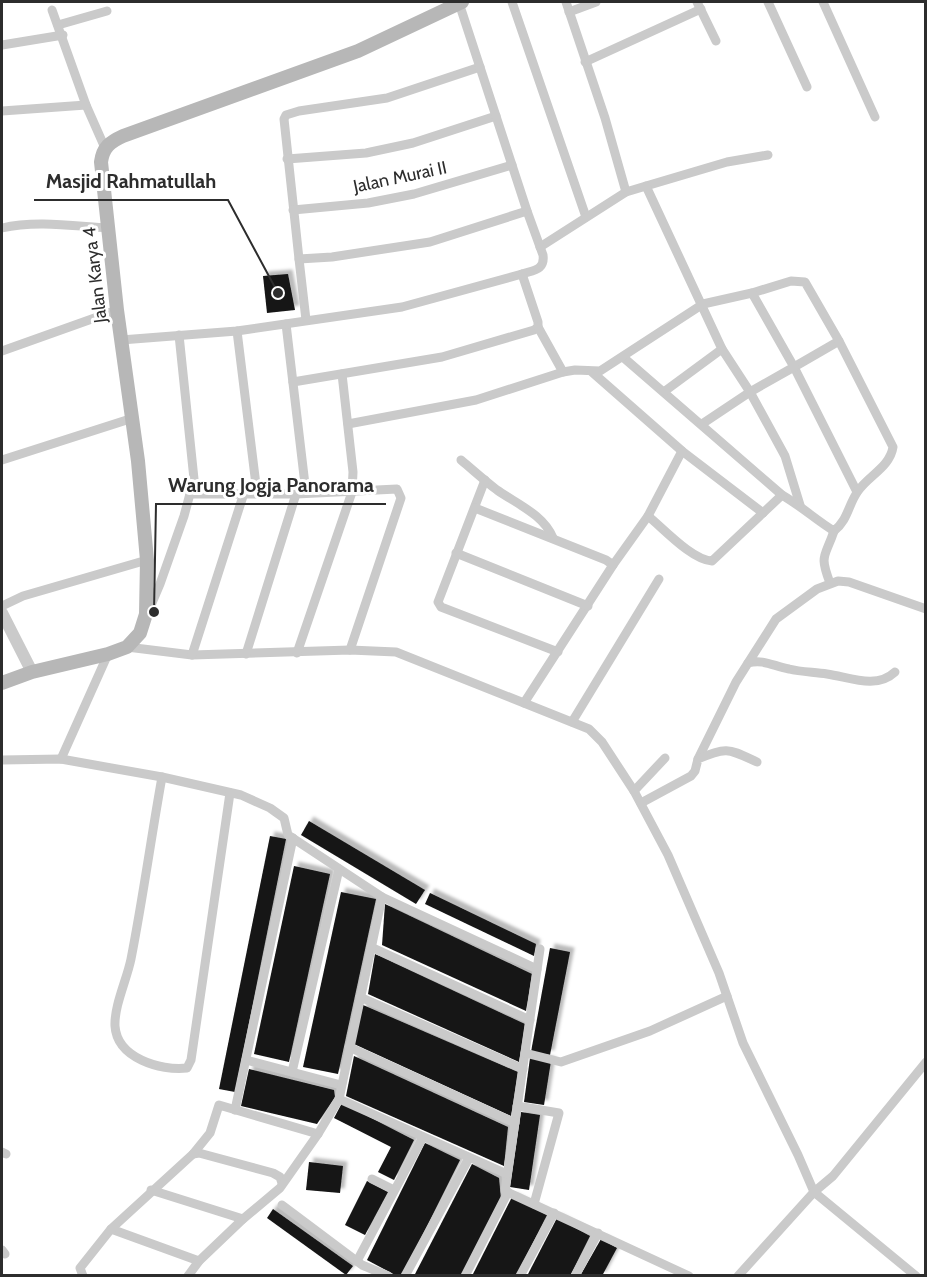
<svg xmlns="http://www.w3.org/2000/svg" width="927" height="1277" font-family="Cabin,sans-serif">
	<defs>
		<filter id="shadow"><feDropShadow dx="4.5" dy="-4.5" stdDeviation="1.5" flood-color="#0004"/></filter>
	</defs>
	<rect width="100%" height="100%" fill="#fff"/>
	<g fill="#141414" filter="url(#shadow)">
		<polygon points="288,274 295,310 267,313 263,276"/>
		<polygon points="309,821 425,890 416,904 301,835"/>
		<polygon points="270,836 286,839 235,1092 219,1089"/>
		<polygon points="294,866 330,874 289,1062 254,1054"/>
		<polygon points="341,892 376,899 338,1074 303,1067"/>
		<polygon points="430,893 536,944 534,956 425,904"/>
		<polygon points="385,904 532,974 526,1011 382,945"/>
		<polygon points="550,948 570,952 550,1055 531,1052"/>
		<polygon points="375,954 525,1024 519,1062 368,994"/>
		<polygon points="363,1005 518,1072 511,1116 354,1044"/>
		<polygon points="354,1056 508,1127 504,1166 346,1096"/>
		<polygon points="530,1058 551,1061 544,1105 524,1102"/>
		<polygon points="249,1069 334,1090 335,1097 317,1124 241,1106"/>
		<polygon points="342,1103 414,1140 394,1180 378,1172 391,1147 334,1118"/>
		<polygon points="521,1112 540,1115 529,1190 510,1187"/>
		<polygon points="425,1143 460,1160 402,1276 397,1276 367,1260"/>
		<polygon points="309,1162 343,1166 340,1193 306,1190"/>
		<polygon points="472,1164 499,1178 501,1199 461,1276 414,1276"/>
		<polygon points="367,1181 388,1192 365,1235 345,1225"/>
		<polygon points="512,1197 547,1215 516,1276 472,1276"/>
		<polygon points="273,1209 353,1266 346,1275 267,1218"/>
		<polygon points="557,1218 590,1236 570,1276 527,1276"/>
		<polygon points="601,1239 617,1248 602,1276 580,1276"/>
	</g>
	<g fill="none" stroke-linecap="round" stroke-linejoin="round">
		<g stroke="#cacaca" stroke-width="9">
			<polyline points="512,2 586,217"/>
			<polyline points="566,2 605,118 626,192"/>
			<polyline points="697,2 716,41"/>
			<polyline points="768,2 807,87"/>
			<polyline points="823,2 875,117"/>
			<polyline points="52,10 86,105 105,148"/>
			<polyline points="569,12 596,2"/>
			<polyline points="58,25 107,11"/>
			<polyline points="2,45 63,35"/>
			<polyline points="585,62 701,9"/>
			<polyline points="480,67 387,98 299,111 286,115 284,119 299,259 332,257 430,242 527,211"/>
			<polyline points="2,111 86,105"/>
			<polyline points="287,159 366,153 413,143 496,116"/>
			<polyline points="646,186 727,162 768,155"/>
			<polyline points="293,210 368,203 414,194 512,165"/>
			<path d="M2 228C35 220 74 226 108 228"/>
			<polyline points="540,247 626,192 646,186 722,349 750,392 785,456 800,505"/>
			<polyline points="299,259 306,320"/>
			<polyline points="286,324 306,493"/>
			<polyline points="237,331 257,493"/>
			<path d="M121 340 237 331 402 307 522 274C534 270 545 270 543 255L527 211 459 3"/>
			<polyline points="839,341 794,367 857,492"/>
			<polyline points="2,351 117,310"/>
			<path d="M624 358 782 495C801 506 816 520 834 531 848 520 848 505 858 491 868 476 890 467 893 447L839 341 805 282 791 281 752 293"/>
			<polyline points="563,372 575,370 600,371 703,304 752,293 794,367 750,392 702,424"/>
			<polyline points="592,372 682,451 763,513"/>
			<polyline points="293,382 442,357 534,330 538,327 538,322 522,274"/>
			<polyline points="665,391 722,349"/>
			<polyline points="348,424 476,400 563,372 538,327"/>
			<polyline points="2,460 133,418"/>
			<path d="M461 460C473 470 485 481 497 490 517 504 544 515 553 538"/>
			<polyline points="485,480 438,602 441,607 558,652"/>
			<polyline points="190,494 296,494 397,489 401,498 350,650"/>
			<polyline points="475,508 606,560 613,565 524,703"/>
			<path d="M648 516C664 529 692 560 712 561L782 495"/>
			<polyline points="456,553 588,606"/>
			<polyline points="613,565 648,516 682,451"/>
			<path d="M830 583C819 554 825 558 834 531"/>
			<polyline points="2,606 23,596 147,560"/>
			<polyline points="149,610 160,584 184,516 194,479 179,335"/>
			<polyline points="127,647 192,655 350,650 396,652 589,729 602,742 634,791 668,855 719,973 743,1043 798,1155 814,1192 833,1176 926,1062"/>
			<polyline points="297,653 352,492 353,472 342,374"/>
			<polyline points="246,654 296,494"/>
			<polyline points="192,655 244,493"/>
			<path d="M748 663C764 659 773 666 789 669 801 672 814 672 827 674 849 677 876 690 895 672"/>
			<polyline points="572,722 659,579"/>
			<polyline points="61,759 108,654"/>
			<polyline points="698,759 736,682 776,619 817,589 838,581 849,582 926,609"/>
			<polyline points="2,760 61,759 162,777 241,795 270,808 284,818 288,835 382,897 537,969"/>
			<path d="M162 777C151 838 143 898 131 959 127 979 114 1006 115 1026 117 1058 160 1071 187 1068L191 1060 230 793"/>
			<polyline points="634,791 665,758"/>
			<path d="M641 803 691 776 695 771 698 759C727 746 729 749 757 762"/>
			<polyline points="371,947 530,1020"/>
			<polyline points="540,949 505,1191 689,1276"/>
			<polyline points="360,997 523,1069"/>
			<polyline points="349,1047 515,1123"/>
			<polyline points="525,1053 561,1062 650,1031 727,996"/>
			<polyline points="246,1060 341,1085"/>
			<polyline points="292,1072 339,869"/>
			<polyline points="339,1099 507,1174"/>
			<polyline points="517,1106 559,1113 534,1204"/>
			<polyline points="235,1110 293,838"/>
			<polyline points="2,1152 6,1154"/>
			<polyline points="193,1154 199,1153 273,1173 280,1177 282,1183"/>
			<polyline points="372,1179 394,1190"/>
			<polyline points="151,1190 243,1219"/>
			<polyline points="282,1205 362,1265 388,1276"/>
			<polyline points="111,1229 199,1261"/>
			<polyline points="2,1250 5,1254"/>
			<polyline points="357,1261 423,1137"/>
			<polyline points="83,1276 80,1268 111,1229 193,1154 210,1133 219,1105 318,1134"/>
			<polyline points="188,1276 199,1261 243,1219 280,1188 318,1134 339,1099 382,897"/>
			<polyline points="405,1276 469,1158"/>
			<polyline points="465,1276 508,1192"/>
			<polyline points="520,1276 554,1213"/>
			<polyline points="575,1276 598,1233"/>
			<polyline points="738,1276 814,1192 916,1276"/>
		</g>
		<polyline stroke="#cacaca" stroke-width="12" points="2,613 32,672"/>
		<path stroke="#b7b7b7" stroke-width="14" d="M2 683 32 672 108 654 127 647 140 633 146 614 147 560 138 461 117 310 101 162C103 147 110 142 123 136L358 51 462 2"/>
	</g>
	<g text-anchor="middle" stroke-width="6" stroke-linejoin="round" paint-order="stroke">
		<g font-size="18" fill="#2d2d2d" stroke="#fff">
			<text transform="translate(400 177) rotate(-12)" y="6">Jalan Murai II</text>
			<text transform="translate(95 275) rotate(-97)" y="6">Jalan Karya 4</text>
		</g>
	</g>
	<path fill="none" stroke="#2d2d2d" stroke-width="2" d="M278 293L228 200H34M154 612L156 504H386"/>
	<g fill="#2d2d2d" stroke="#fff" stroke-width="2">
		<circle cx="278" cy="293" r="6"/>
		<circle cx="154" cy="612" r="6"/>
	</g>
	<g font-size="20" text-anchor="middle" font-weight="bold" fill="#2d2d2d" stroke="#fff" stroke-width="6" stroke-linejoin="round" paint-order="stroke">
		<text x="131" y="188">Masjid Rahmatullah</text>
		<text x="271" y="492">Warung Jogja Panorama</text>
	</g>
	<rect width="927" height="1277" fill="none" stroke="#2d2d2d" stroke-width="6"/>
</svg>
